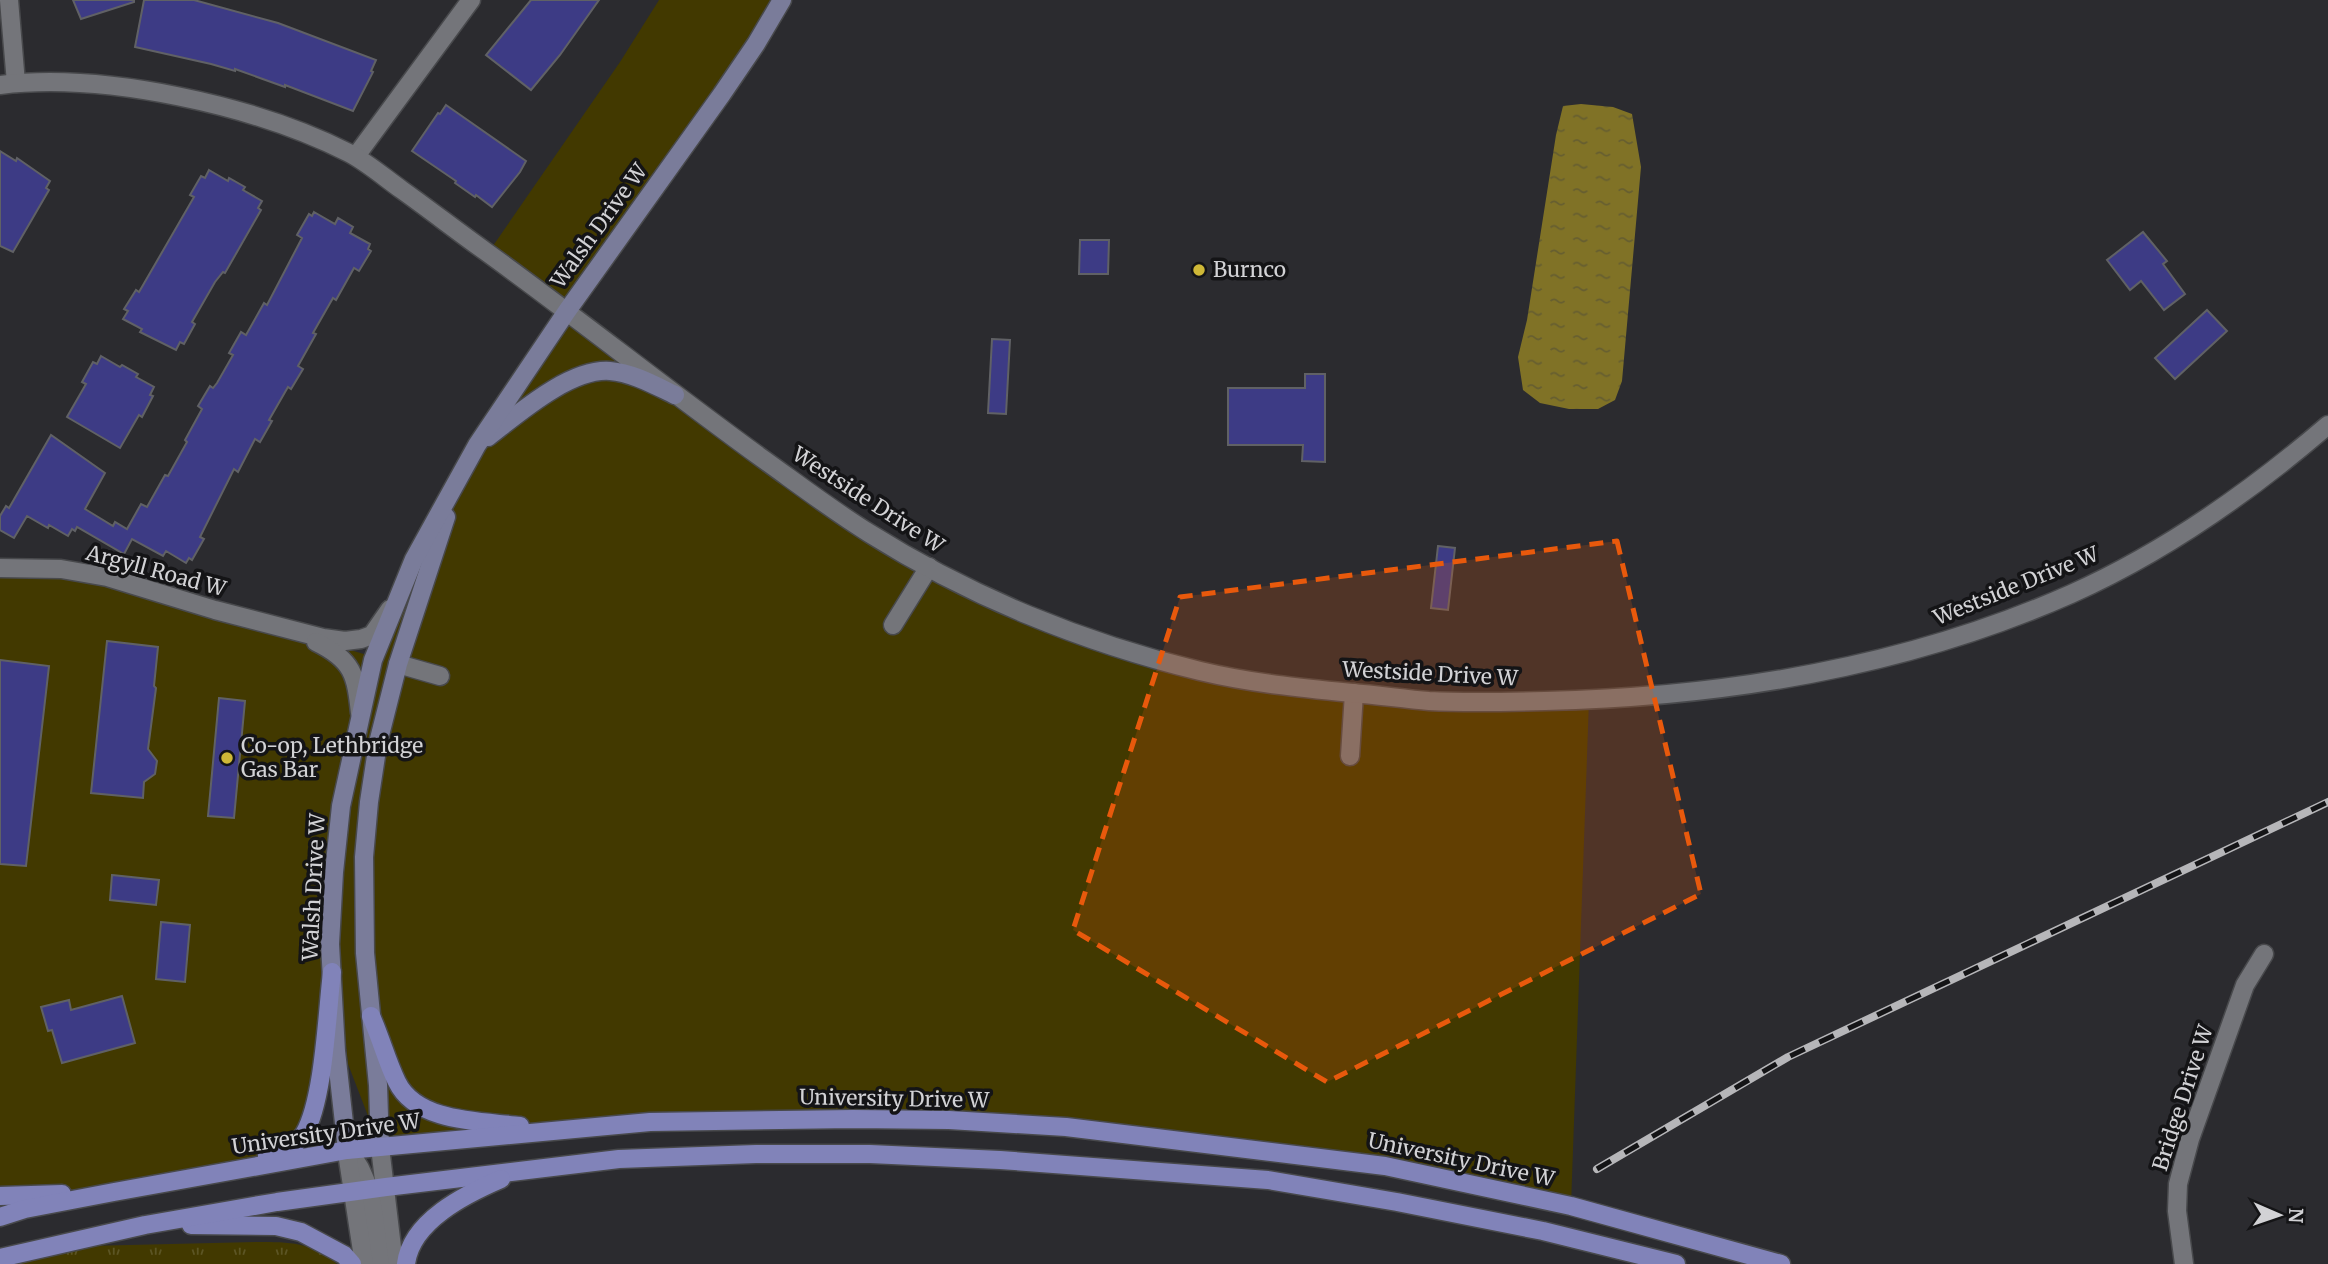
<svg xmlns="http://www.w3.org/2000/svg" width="2328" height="1264" font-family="Merriweather,serif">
	<defs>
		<pattern id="park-tufts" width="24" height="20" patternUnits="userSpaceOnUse" patternTransform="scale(1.75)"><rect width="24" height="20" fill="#423900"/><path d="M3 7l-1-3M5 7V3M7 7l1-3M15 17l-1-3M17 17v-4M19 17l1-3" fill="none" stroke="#5c5524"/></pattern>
		<pattern id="water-ripples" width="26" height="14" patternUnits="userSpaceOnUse" patternTransform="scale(1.75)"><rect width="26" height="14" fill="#807226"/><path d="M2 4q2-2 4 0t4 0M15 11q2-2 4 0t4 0" fill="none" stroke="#665e30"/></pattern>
	</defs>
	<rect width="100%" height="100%" fill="#2b2b2f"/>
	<polygon fill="#423900" points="659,0 782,0 567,310 870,533 1065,628 1280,686 1589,700 1571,1206 1282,1152 853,1119 380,1147 348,1064 340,988 319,1088 290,1148 214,1174 114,1192 0,1196 0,568 26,567 215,610 384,660 397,617 457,480 566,311 488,253 620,62"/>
	<path fill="url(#park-tufts)" d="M258 1242C289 1242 312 1242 337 1264H0L45 1247Z"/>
	<polygon fill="url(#water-ripples)" points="1581,104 1613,107 1632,114 1641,167 1622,381 1615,400 1598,409 1569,409 1540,403 1523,390 1518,357 1527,320 1556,135 1563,106"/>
	<g fill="#3d3b85" stroke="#606165" stroke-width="2">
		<polygon points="73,0 134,0 134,2 81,19"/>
		<polygon points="144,0 194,0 278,23 376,60 371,71 373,72 353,111 285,85 285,87 235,69 235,71 211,64 135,47"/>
		<polygon points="531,0 599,0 560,55 531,90 486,55"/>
		<polygon points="446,105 526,161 520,172 492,207 476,195 475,197 455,183 456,181 412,151 438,113 440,114"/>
		<polygon points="0,151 16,161 17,158 50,181 46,188 49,190 13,252 0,246"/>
		<polygon points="209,170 228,181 229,178 245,187 243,190 262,201 258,208 261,210 225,273 223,272 215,282 192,322 195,324 184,344 180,342 176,350 140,332 142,329 123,319 128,311 124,309 136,290 139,292 194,197 190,195 201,176 205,178"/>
		<polygon points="314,212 335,224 338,218 353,227 350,233 370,244 368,249 371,251 359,271 354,268 336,300 333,298 313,333 316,334 298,366 303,369 291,389 288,387 269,420 272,421 260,442 255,439 238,472 234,469 200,537 204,539 192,560 189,558 186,563 166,551 163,556 132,539 124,554 77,527 75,531 72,529 68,536 49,525 48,528 27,516 14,538 0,530 0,516 6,506 9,508 51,435 105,473 85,509 113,526 115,522 127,529 141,504 147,507 165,475 168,476 187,442 185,440 202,409 198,406 210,386 213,388 217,383 233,355 229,353 241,332 246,335 264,303 267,305 302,238 297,235 309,214 312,216"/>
		<polygon points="2143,232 2167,261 2163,264 2185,294 2164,310 2141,281 2130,290 2107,260"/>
		<polygon points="1080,240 1109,240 1108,274 1079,274"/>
		<polygon points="2207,310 2227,331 2175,379 2155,358"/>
		<polygon points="992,339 1010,340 1006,414 988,413"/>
		<polygon points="101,356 120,367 122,365 138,374 136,377 154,387 150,395 153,396 142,417 139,415 120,448 67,417 86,384 82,382 93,362 97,364"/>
		<polygon points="1305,374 1325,374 1325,462 1302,461 1303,445 1228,445 1228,388 1305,388"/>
		<polygon points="1438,546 1455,548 1448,610 1431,608"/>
		<polygon points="107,641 158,647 154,686 156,688 148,749 157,761 155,774 144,782 143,798 91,793"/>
		<polygon points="0,660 49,666 26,866 0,864"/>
		<polygon points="219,698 245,701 234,818 208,816"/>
		<polygon points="112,875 159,880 156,905 110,900"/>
		<polygon points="161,922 190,925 185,982 156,979"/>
		<polygon points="122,996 135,1043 62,1063 52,1030 48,1031 41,1007 69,1000 71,1010"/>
	</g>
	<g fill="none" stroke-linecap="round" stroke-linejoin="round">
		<g stroke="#48494c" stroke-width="21">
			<g id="minor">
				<polyline points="9,0 16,83"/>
				<polyline points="356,156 471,0"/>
				<polyline points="0,568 61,569 107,577 215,610 323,638 345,641 361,639 372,635 390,609"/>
				<polyline points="893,625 929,567"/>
				<path d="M316 642C353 660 356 675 360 713"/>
				<polyline points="398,664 440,676"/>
				<polyline points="1350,756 1354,693"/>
				<polyline points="2184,1264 2177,1211 2178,1184 2190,1139 2245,985 2264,954"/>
			</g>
		</g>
		<g stroke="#48494c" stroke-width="21">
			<g id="tertiary">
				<path d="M0 85C105 72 256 106 349 153 368 163 385 178 402 190 430 210 457 231 485 251 579 319 669 391 763 459 798 484 832 510 869 533 969 596 1084 643 1200 671 1250 683 1301 688 1352 693 1378 695 1404 699 1429 701 1468 703 1507 702 1545 701 1724 697 1906 667 2071 594 2165 552 2250 492 2328 425"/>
				<polyline points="380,1147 394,1264"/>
				<path d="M347 1150C375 1179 374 1226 380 1264"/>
				<polyline points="347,1153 364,1264"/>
			</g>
		</g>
		<g stroke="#48494c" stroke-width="21">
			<g id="secondary">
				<path d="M488 437C518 414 570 368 610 371 633 373 654 385 675 395"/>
				<polyline points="380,1147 378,1085 365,953 364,857 369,802 378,743 398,664 446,517"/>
				<polyline points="347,1150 336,1051 330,944 334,872 341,806 373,660 414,559 477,445 567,311 722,94 756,44 782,0"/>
			</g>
		</g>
		<g stroke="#48494c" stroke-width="21">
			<g id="primary">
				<path d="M371 1016C381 1038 387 1062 397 1082 417 1123 482 1121 520 1126"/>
				<path d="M267 1156C281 1151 295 1148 304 1134 324 1100 327 1013 332 972"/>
				<polyline points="0,1196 62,1194"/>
				<polyline points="0,1217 25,1209 114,1192 347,1150 380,1147 650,1122 853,1119 949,1120 1066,1127 1385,1166 1571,1206 1781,1264"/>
				<polyline points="191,1225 276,1226 301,1232 344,1255 352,1264"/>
				<polyline points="0,1258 145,1225 277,1202 386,1187 619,1159 756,1154 870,1154 1000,1160 1268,1180 1397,1202 1543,1231 1676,1264"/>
				<path d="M406 1264C411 1221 466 1194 501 1179"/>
			</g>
		</g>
		<use href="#minor" stroke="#74757a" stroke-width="18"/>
		<use href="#tertiary" stroke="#74757a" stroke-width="18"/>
		<use href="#secondary" stroke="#7a7c9a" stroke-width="18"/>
		<use href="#primary" stroke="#8183b9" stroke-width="18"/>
		<g stroke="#b6b6b9" stroke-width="8">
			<polyline id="rail" points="1597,1169 1788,1057 2328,802"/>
		</g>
		<use href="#rail" stroke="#141416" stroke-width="5" stroke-dasharray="16" stroke-linecap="butt"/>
	</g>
	<path fill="#e8590c" fill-opacity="0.2" stroke="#e8590c" stroke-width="5" stroke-dasharray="14 9" stroke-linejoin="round" d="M1617 541 1701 894 1327 1082 1073 930 1180 597Z"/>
	<g fill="#cfb837" stroke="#141416" stroke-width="2.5">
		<circle cx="1199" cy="270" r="7"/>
		<circle cx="227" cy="758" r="7"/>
	</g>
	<g text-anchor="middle" stroke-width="7" stroke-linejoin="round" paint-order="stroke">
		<g font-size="21" fill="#d2d2d5" stroke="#141416">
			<text transform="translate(599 226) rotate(-54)" y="7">Walsh Drive W</text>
			<text transform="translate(868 500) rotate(33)" y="7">Westside Drive W</text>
			<text transform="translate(156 571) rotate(15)" y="7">Argyll Road W</text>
			<text transform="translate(2016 586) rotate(-22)" y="7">Westside Drive W</text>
			<text transform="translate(1430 674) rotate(3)" y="7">Westside Drive W</text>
			<text transform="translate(314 887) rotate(-87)" y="7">Walsh Drive W</text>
			<text transform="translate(2183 1098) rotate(-72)" y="7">Bridge Drive W</text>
			<text transform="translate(894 1099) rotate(1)" y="7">University Drive W</text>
			<text transform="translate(326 1134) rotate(-8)" y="7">University Drive W</text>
			<text transform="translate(1461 1160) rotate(12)" y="7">University Drive W</text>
		</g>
		<g font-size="21" fill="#d2d2d5" stroke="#141416" text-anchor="start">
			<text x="1213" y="277">Burnco</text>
			<text x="241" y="753">Co-op, Lethbridge<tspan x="241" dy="24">Gas Bar</tspan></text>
		</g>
	</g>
	<g transform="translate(2279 1215) rotate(92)" stroke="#141416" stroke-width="5" paint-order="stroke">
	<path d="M0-5L12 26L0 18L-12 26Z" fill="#d2d2d5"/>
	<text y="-10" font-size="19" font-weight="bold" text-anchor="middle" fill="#d2d2d5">N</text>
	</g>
</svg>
